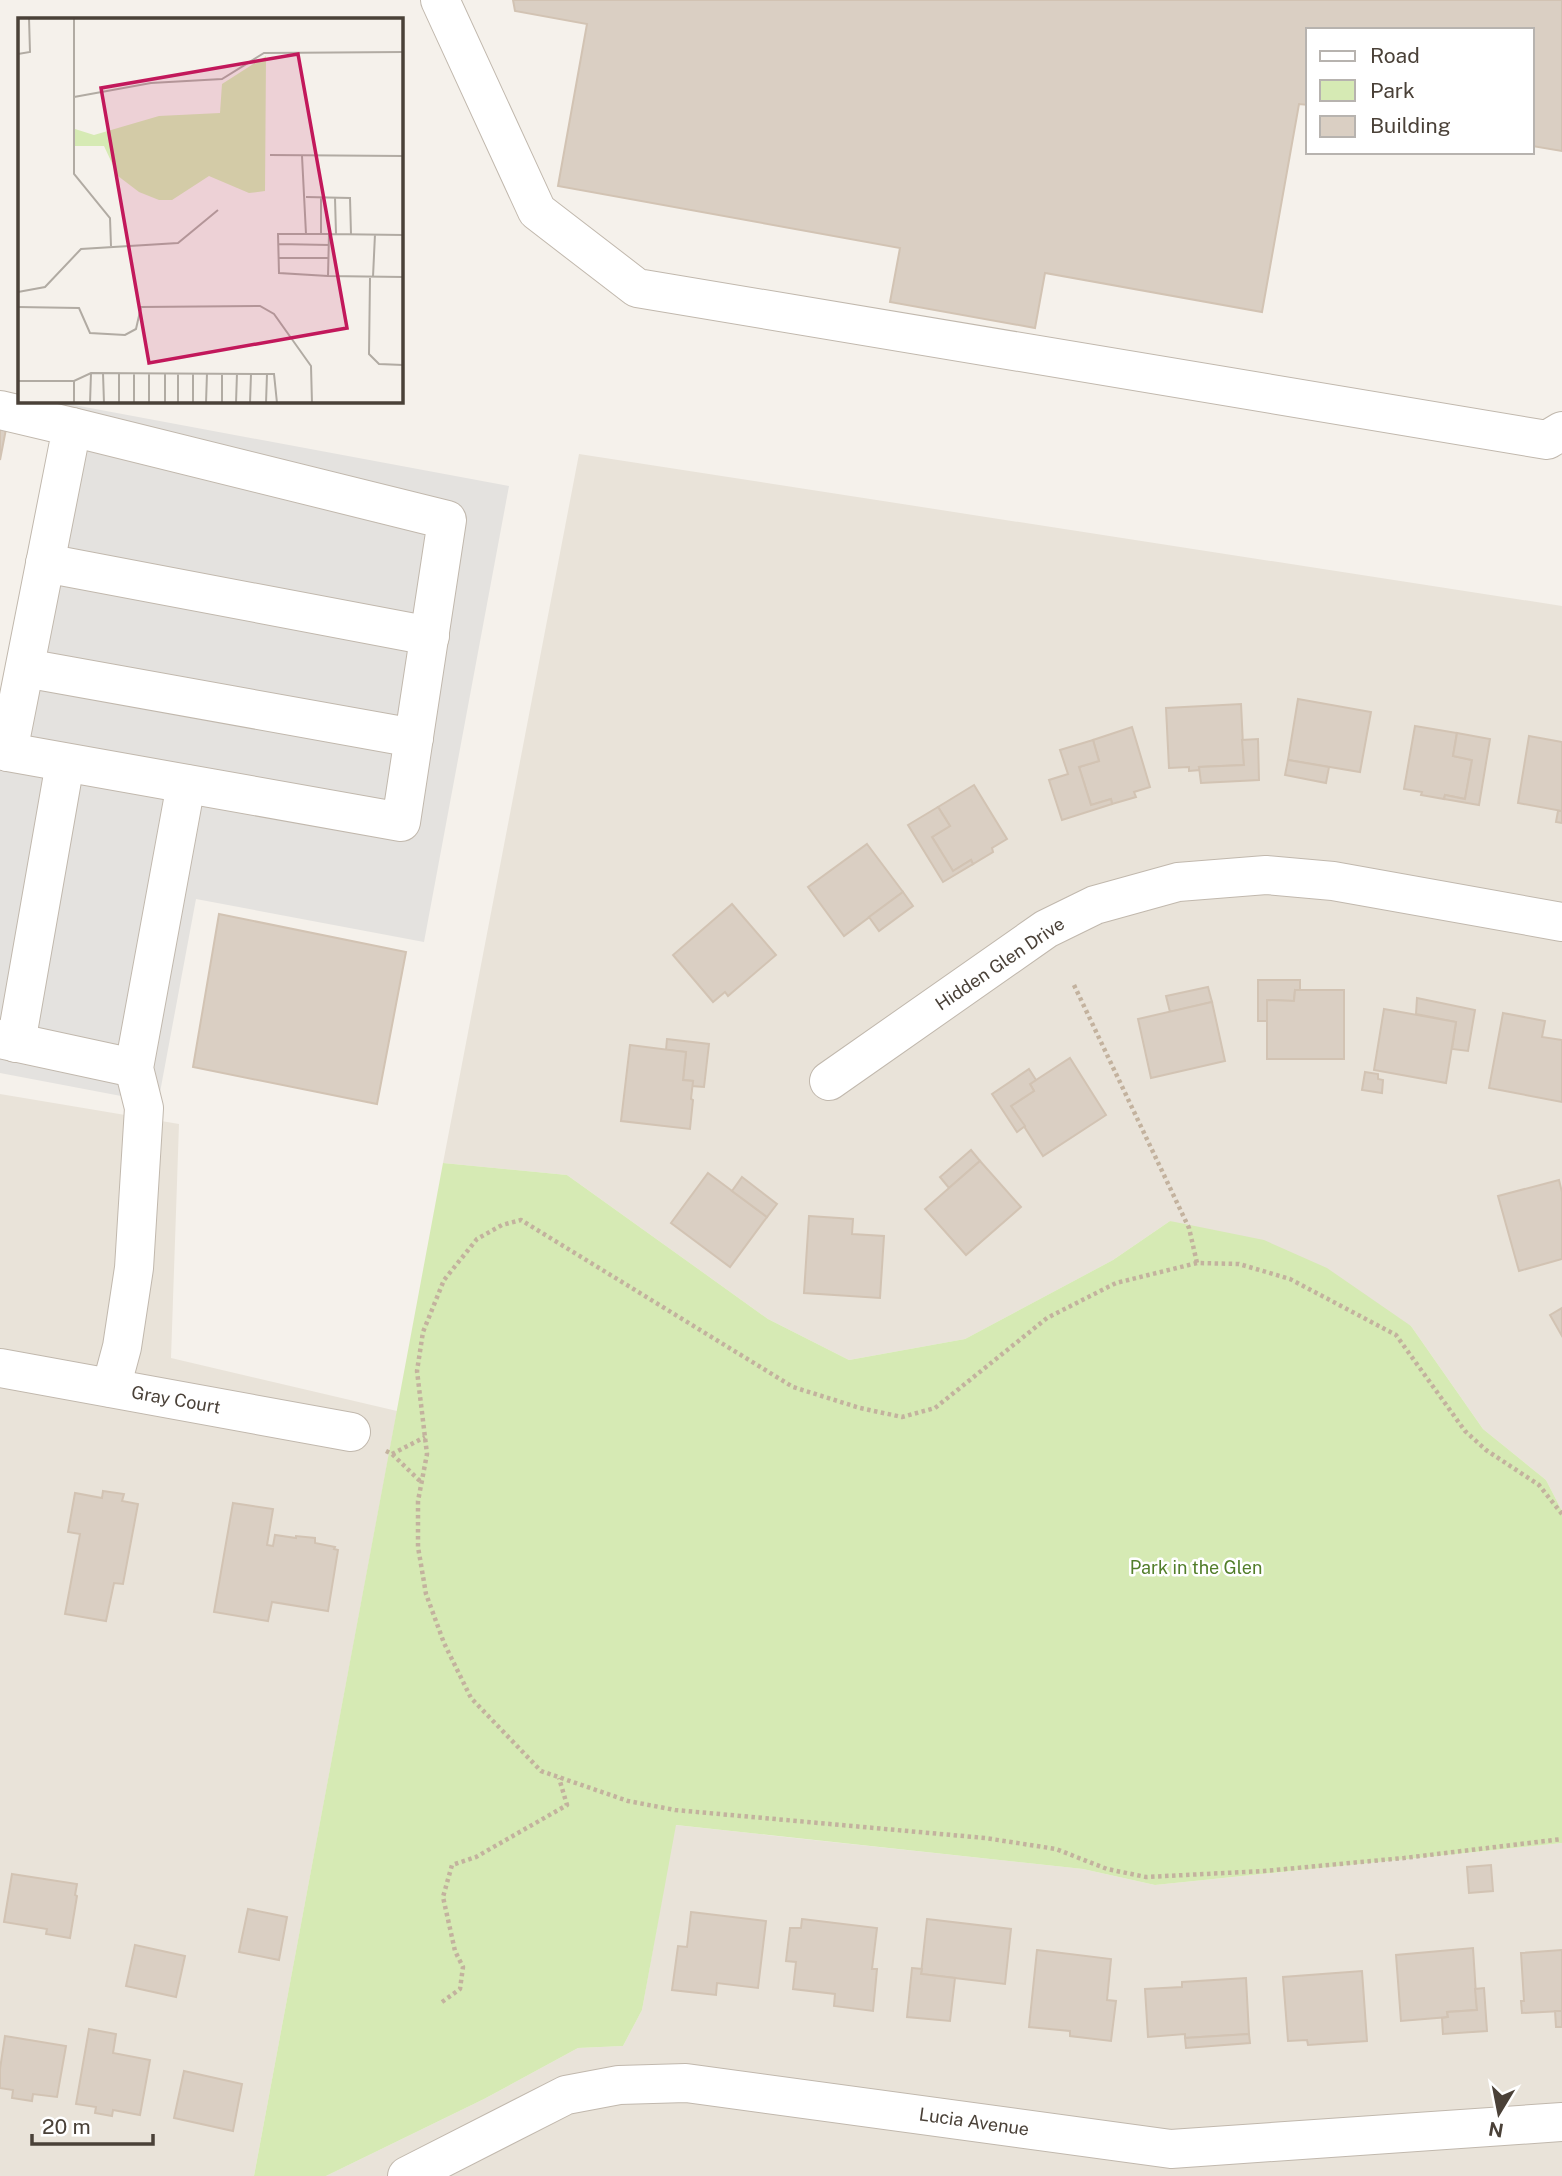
<svg xmlns="http://www.w3.org/2000/svg" width="1562" height="2176" font-family="'Public Sans',sans-serif">
	<rect width="100%" height="100%" fill="#f5f1eb"/>
	<g fill="#e9e3d9">
		<polygon points="579,454 1562,606 1562,1511 1546,1480 1483,1429 1411,1326 1170,1221 1113,1260 965,1339 849,1360 768,1319 567,1175 443,1163"/>
		<polygon points="0,1094 179,1124 171,1358 397,1411 254,2176 0,2176"/>
		<polygon points="675,1825 1083,1869 1155,1885 1562,1843 1562,2176 326,2176 484,2099 578,2048 623,2046 642,2010"/>
	</g>
	<polygon fill="#d6eab4" points="443,1163 567,1175 768,1319 849,1360 965,1339 1113,1260 1170,1221 1264,1240 1327,1268 1411,1326 1483,1429 1546,1480 1562,1511 1562,1843 1155,1885 1083,1869 676,1825 642,2010 623,2046 578,2048 484,2099 326,2176 254,2176"/>
	<polygon fill="#e4e2df" points="58,402 509,486 424,942 196,899 158,1103 0,1073 0,712"/>
	<g fill="#dacfc3" stroke="#d2c3b3" stroke-width="2">
		<polygon points="513,0 1562,0 1562,151 1532,146 1532,30 1308,30 1308,105 1299,104 1262,312 1045,273 1035,328 890,302 900,248 558,186 587,24 515,11"/>
		<polygon points="0,428 6,429 0,460"/>
		<polygon points="1298,699 1371,712 1360,772 1288,760"/>
		<polygon points="1241,704 1244,765 1199,767 1200,770 1189,771 1189,767 1169,768 1166,708"/>
		<polygon points="1415,726 1457,733 1453,756 1472,760 1465,799 1445,795 1444,799 1421,795 1422,792 1404,789"/>
		<polygon points="1132,727 1150,787 1134,792 1136,797 1112,804 1111,799 1091,805 1079,767 1099,761 1093,740"/>
		<polygon points="1457,733 1490,739 1479,805 1444,799 1445,795 1465,799 1472,760 1453,756"/>
		<polygon points="1529,736 1562,742 1562,811 1518,803"/>
		<polygon points="1258,739 1259,780 1201,783 1199,767 1244,765 1242,740"/>
		<polygon points="1093,740 1099,761 1079,767 1091,805 1111,799 1112,804 1062,820 1049,780 1068,774 1060,750"/>
		<polygon points="1288,760 1329,767 1326,783 1285,775"/>
		<polygon points="974,785 1007,839 992,848 993,852 973,864 971,860 953,871 932,837 950,826 938,807"/>
		<polygon points="938,807 950,826 932,837 953,871 971,860 973,864 943,882 908,825"/>
		<polygon points="1558,811 1562,811 1562,823 1556,822"/>
		<polygon points="867,844 903,892 844,936 808,887"/>
		<polygon points="903,892 913,906 879,931 869,917"/>
		<polygon points="732,904 776,955 728,996 725,992 713,1002 673,955"/>
		<polygon points="219,914 406,952 377,1104 193,1067"/>
		<polygon points="1258,980 1300,980 1300,991 1295,990 1294,1001 1267,1000 1267,1021 1258,1021"/>
		<polygon points="1208,987 1212,1002 1170,1012 1166,996"/>
		<polygon points="1295,990 1344,990 1344,1059 1267,1059 1267,1000 1294,1001"/>
		<polygon points="1417,998 1475,1010 1468,1051 1452,1049 1456,1022 1416,1014"/>
		<polygon points="1212,1002 1225,1061 1151,1078 1138,1019"/>
		<polygon points="1384,1009 1456,1022 1446,1083 1374,1070"/>
		<polygon points="1503,1013 1545,1021 1542,1037 1562,1040 1562,1102 1489,1088"/>
		<polygon points="667,1039 709,1044 704,1087 692,1086 693,1081 683,1080 686,1052 666,1050"/>
		<polygon points="630,1045 686,1052 683,1080 693,1081 691,1099 693,1100 690,1129 621,1121"/>
		<polygon points="1070,1058 1106,1115 1043,1156 1011,1106 1034,1091 1030,1084"/>
		<polygon points="1029,1069 1036,1080 1030,1084 1034,1091 1011,1106 1025,1126 1017,1132 992,1094"/>
		<polygon points="1365,1072 1378,1074 1378,1079 1383,1080 1382,1093 1362,1090"/>
		<polygon points="971,1150 980,1161 949,1188 940,1177"/>
		<polygon points="980,1161 1021,1207 966,1255 925,1209"/>
		<polygon points="708,1173 767,1217 730,1267 671,1223"/>
		<polygon points="742,1177 777,1204 767,1217 732,1191"/>
		<polygon points="1559,1180 1562,1192 1562,1259 1519,1271 1498,1196"/>
		<polygon points="809,1216 853,1219 852,1234 884,1236 880,1298 804,1293"/>
		<polygon points="1562,1308 1562,1336 1550,1315"/>
		<polygon points="103,1491 124,1494 122,1501 138,1504 123,1584 114,1583 106,1621 65,1614 80,1534 68,1532 75,1493 102,1498"/>
		<polygon points="233,1503 273,1509 267,1545 273,1546 275,1535 296,1538 296,1536 315,1538 315,1543 335,1547 334,1549 338,1550 328,1611 272,1602 268,1621 214,1612"/>
		<polygon points="1491,1865 1493,1891 1469,1893 1467,1867"/>
		<polygon points="12,1874 77,1884 75,1895 77,1896 70,1938 46,1934 47,1929 4,1922"/>
		<polygon points="248,1909 287,1917 279,1960 239,1952"/>
		<polygon points="691,1912 766,1921 758,1988 717,1983 716,1995 672,1990 678,1946 687,1947"/>
		<polygon points="802,1919 877,1928 872,1969 877,1969 873,2011 834,2006 835,1994 793,1989 796,1962 786,1961 790,1928 801,1928"/>
		<polygon points="927,1919 1011,1929 1005,1984 921,1974"/>
		<polygon points="135,1945 185,1956 176,1997 126,1986"/>
		<polygon points="1473,1948 1477,2010 1447,2012 1448,2017 1401,2021 1396,1955"/>
		<polygon points="1037,1950 1111,1959 1107,2000 1116,2001 1111,2041 1070,2036 1070,2031 1029,2027"/>
		<polygon points="1562,1950 1562,2011 1522,2013 1521,2001 1524,2001 1521,1953"/>
		<polygon points="912,1968 922,1969 921,1974 955,1978 950,2021 907,2017"/>
		<polygon points="1362,1971 1367,2041 1308,2045 1307,2040 1288,2041 1283,1977"/>
		<polygon points="1246,1978 1249,2034 1185,2038 1185,2034 1148,2037 1145,1989 1182,1987 1182,1982"/>
		<polygon points="1484,1988 1487,2031 1443,2034 1442,2018 1448,2017 1447,2012 1477,2010 1475,1989"/>
		<polygon points="1555,2011 1562,2011 1562,2027 1556,2027"/>
		<polygon points="89,2029 116,2034 113,2053 150,2060 140,2115 113,2110 112,2116 95,2113 96,2107 76,2104"/>
		<polygon points="1249,2034 1250,2043 1186,2048 1185,2038"/>
		<polygon points="5,2036 66,2046 57,2097 33,2094 32,2101 12,2098 13,2090 0,2088 0,2069"/>
		<polygon points="184,2071 242,2084 233,2131 174,2118"/>
	</g>
	<g fill="none" stroke-linecap="round" stroke-linejoin="round">
		<g stroke="#c1b8ad" stroke-width="40">
			<g id="minor">
				<polyline points="440,0 537,211 637,288 1547,440 1562,431"/>
				<polyline points="0,410 72,427 8,752 0,750"/>
				<polyline points="45,563 430,636"/>
				<polyline points="25,668 414,738"/>
				<polyline points="8,752 401,822 447,520 72,427"/>
				<polyline points="0,1039 134,1068"/>
				<polyline points="16,1043 65,763"/>
				<polyline points="829,1081 1046,929 1095,905 1178,882 1266,875 1333,881 1562,922"/>
				<polyline points="0,1368 351,1432"/>
				<polyline points="111,1388 122,1347 134,1268 144,1108 134,1068 186,784"/>
				<polyline points="407,2176 566,2095 619,2085 686,2083 1171,2149 1562,2122"/>
			</g>
		</g>
		<g stroke="#c3b29e" stroke-width="4.5" stroke-dasharray="3.5 3.5" stroke-linecap="butt">
			<polyline points="1074,985 1189,1228 1197,1263"/>
			<polyline points="386,1451 392,1454 421,1482"/>
			<polyline points="392,1454 425,1437"/>
			<polyline points="1562,1514 1539,1485 1486,1450 1465,1431 1396,1335 1290,1279 1239,1264 1197,1263 1116,1283 1047,1318 935,1408 902,1417 860,1408 793,1387 521,1220 502,1225 477,1239 444,1280 423,1332 417,1371 427,1454 418,1501 418,1547 426,1594 444,1643 471,1698 541,1771 628,1801 675,1810 985,1838 1056,1849 1107,1869 1146,1877 1264,1871 1404,1858 1562,1839"/>
			<polyline points="442,2002 460,1989 463,1967 455,1951 443,1897 452,1865 476,1857 567,1805 559,1778"/>
		</g>
		<use href="#minor" stroke="#fff" stroke-width="38"/>
	</g>
	<g text-anchor="middle" stroke-width="5" stroke-linejoin="round" paint-order="stroke">
		<g font-size="18" fill="#4a4138" stroke="#fff">
			<text transform="translate(1000 964) rotate(-34)" y="6">Hidden Glen Drive</text>
			<text transform="translate(176 1400) rotate(10)" y="6">Gray Court</text>
			<text transform="translate(974 2122) rotate(8)" y="6">Lucia Avenue</text>
		</g>
		<g font-size="18" fill="#527e2a" stroke="#fff">
			<text x="1196" y="1574">Park in the Glen</text>
		</g>
	</g>
	<g transform="translate(18 18)">
		<rect width="385" height="385" fill="#f5f1eb"/>
		<path d="M248 38 247 173 231 175 191 158 154 182H141L121 174 100 158 86 128H57V111L76 117 141 98 202 95 204 66Z" fill="#d6eab4"/>
		<path fill="none" stroke="#b1aba3" stroke-width="2" d="M56 0V156L92 200 93 228M0 36 12 34 11 0M56 79 133 65 204 61 246 35 385 34M252 137 385 138M284 138 288 216M288 179 332 180 333 216M303 179V216M317 180 318 216M385 217 311 216 310 258 385 259M260 226 311 227M260 240H310M310 258 261 255 260 216H311M355 259 357 216M352 260 351 336 361 346 385 347M0 274 27 269 63 231 160 225 200 192M0 289 61 290 72 315 107 317 118 311 123 289 242 288 256 296 293 348 294 385M85 355 86 385M131 355V385M0 363H56L73 355 256 356 259 385M56 363V385M72 385 73 355M101 385V355M116 385V355M147 385V355M160 385V355M175 385V355M188 385 189 355M204 385V355M218 385 219 355M232 385 233 356M248 385 249 356"/>
		<path fill="#c2185b" fill-opacity="0.15" stroke="#c2185b" stroke-width="3.5" d="M280 36 329 310 131 345 83 70Z"/>
		<rect width="385" height="385" fill="none" stroke="#4a4138" stroke-width="3.5"/>
	</g>
	<rect x="1306" y="28" width="228" height="126" fill="#ffffff" stroke="#b7b3af" stroke-width="2"/>
	<rect x="1320" y="51" width="35" height="10" fill="#ffffff" stroke="#b7b3af" stroke-width="2"/>
	<text x="1370" y="63" font-size="21" fill="#4a4138">Road</text>
	<rect x="1320" y="80" width="35" height="21" fill="#d6eab4" stroke="#b7b3af" stroke-width="2"/>
	<text x="1370" y="98" font-size="21" fill="#4a4138">Park</text>
	<rect x="1320" y="116" width="35" height="21" fill="#dacfc3" stroke="#b7b3af" stroke-width="2"/>
	<text x="1370" y="133" font-size="21" fill="#4a4138">Building</text>
	<g transform="translate(1499 2113) rotate(190)" stroke="#ffffff" stroke-width="5" paint-order="stroke">
	<path d="M0-5L12 26L0 18L-12 26Z" fill="#4a4138"/>
	<text y="-10" font-size="19" font-weight="bold" text-anchor="middle" fill="#4a4138">N</text>
	</g>
	<path d="M32 2134v10h121v-10" fill="none" stroke="#4a4138" stroke-width="3.5"/>
	<text x="42" y="2134" font-size="21" fill="#4a4138" stroke="#ffffff" stroke-width="5" paint-order="stroke">20 m</text>
</svg>
